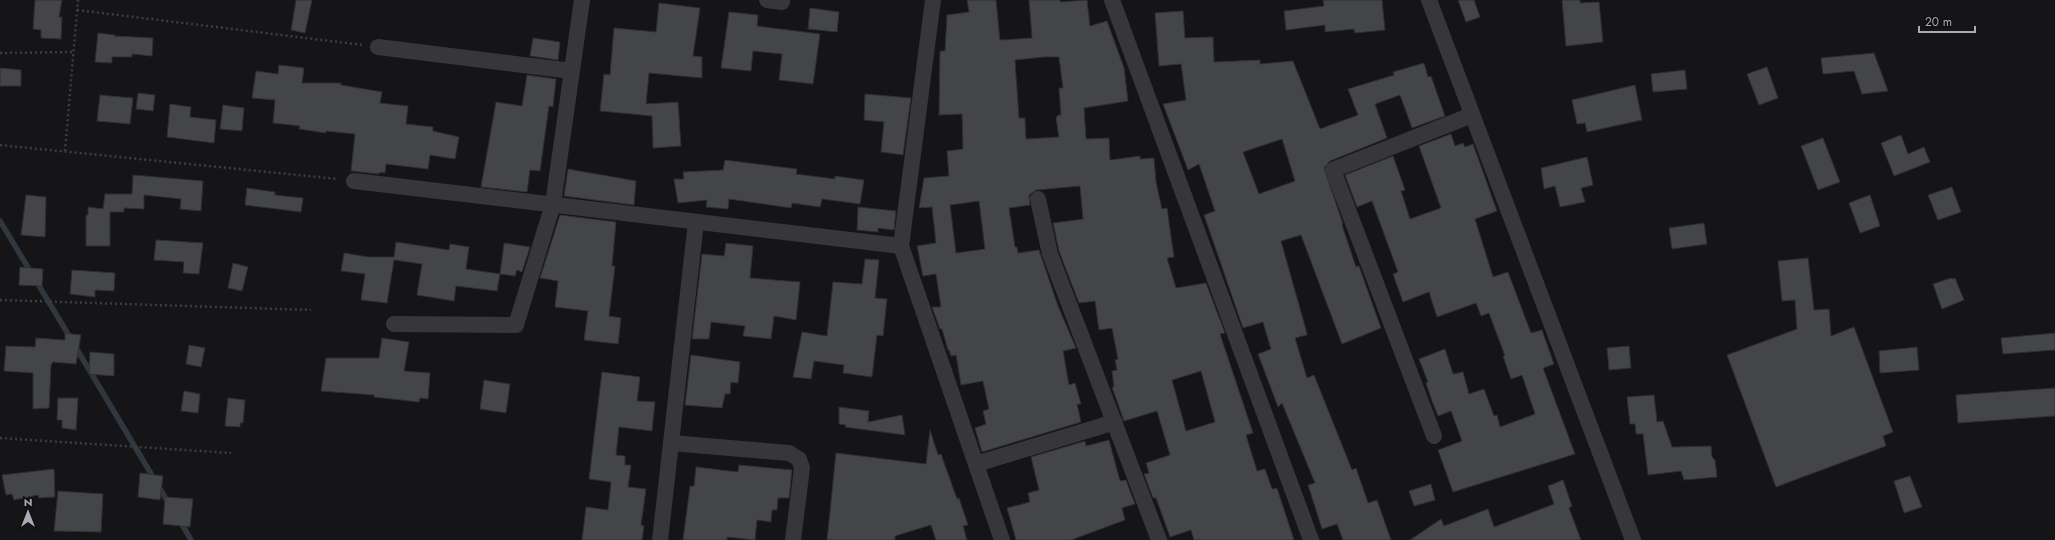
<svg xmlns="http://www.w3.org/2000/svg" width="2055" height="540" font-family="Jost,sans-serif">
	<rect width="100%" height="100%" fill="#151517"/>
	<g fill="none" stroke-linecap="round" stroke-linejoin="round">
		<g stroke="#30373e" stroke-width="5.5">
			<polyline points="0,221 71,339"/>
			<polyline points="75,346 169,504"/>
			<polyline points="180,521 191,540"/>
		</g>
	</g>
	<g fill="#444549" stroke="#2f2f32" fill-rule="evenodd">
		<polygon points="35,0 62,0 59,17 62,17 61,39 41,38 41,30 33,29"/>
		<polygon points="296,0 312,0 305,33 291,30"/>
		<path d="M967 0H996L1000 40 1032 38 1029 0H1060V2L1087 0 1090 26 1107 21 1124 68 1128 101 1084 108 1086 139 1109 138 1110 160 1140 156V159L1154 158 1156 182 1162 209 1167 208 1174 257 1167 258 1176 288 1206 283 1225 333 1220 334 1253 433 1246 435 1257 471 1265 469 1272 489 1277 488 1294 540H1194L1191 530 1170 537 1156 498H1153L1144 474 1149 473 1146 463 1170 455 1157 411 1124 421 1112 387H1114L1112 371 1117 370 1115 360 1118 359 1112 328 1099 330 1095 301 1079 303 1059 251 1053 223 1083 219 1080 186 1036 190 1029 195 1030 205 1009 208 1015 247H1017L1018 253 1039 250 1058 306 1076 348 1063 351 1069 385 1075 383 1081 404H1077L1081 422 982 452 975 428 986 424 983 411 989 409 983 381 961 385 956 355 951 356 949 350H948L942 329H940L932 307H941L936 274 923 276 917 246 936 243 932 207 919 208 924 178 949 176 947 151 963 149 962 114 939 115 940 51H945L947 15 969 12ZM1044 57H1059L1063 88H1059L1061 115H1058L1056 118 1059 137 1026 139 1025 118H1019L1015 60ZM979 201 985 249 956 253 950 205ZM1201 371 1215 422 1186 431 1172 380Z"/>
		<polygon points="1323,0 1382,0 1385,30 1355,33 1354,29 1325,32 1325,25 1286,30 1284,11 1324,6"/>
		<polygon points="1458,0 1474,0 1480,17 1466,22"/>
		<polygon points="1562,0 1580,0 1580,3 1599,2 1603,42 1566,46"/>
		<polygon points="659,3 700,8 693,56 702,57 702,78 649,73 646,104 678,102 681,146 653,148 652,116 600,111 604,74 610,75 614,28 656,32"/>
		<polygon points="810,8 839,12 837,32 808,29"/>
		<path d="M1183 11 1185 38 1213 37 1214 62 1260 60V64L1293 61 1320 129 1358 115 1348 89 1394 75 1393 72 1424 63 1428 77 1431 76 1445 116 1412 128 1400 95 1375 104 1387 138 1330 161 1324 168 1343 224 1342 225 1356 267 1359 266 1381 328 1342 344 1301 235 1281 241 1306 330 1307 335 1295 338 1307 378 1314 375 1352 470 1356 468 1368 503 1377 500 1391 540H1343L1337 524 1322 529 1308 485 1315 483 1282 403 1278 407 1258 354 1271 349 1263 322 1243 328 1204 215 1215 211 1199 164 1188 170 1163 104 1186 100 1181 64 1159 66 1155 13ZM1282 139 1295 181 1259 194 1243 152Z"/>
		<polygon points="729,12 758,15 757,26 820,34 813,84 779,80 782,54 753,51 751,71 721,68"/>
		<polygon points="98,33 115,35 114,36 153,38 152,56 132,54 132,57 112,57 112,63 95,62"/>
		<polygon points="533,38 560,42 558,60 530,56"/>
		<polygon points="1874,53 1888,91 1862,94 1854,71 1823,74 1821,58"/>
		<polygon points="279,65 304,68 302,83 341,83 341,85 382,92 380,103 408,106 406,124 433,127 433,131 459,137 455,159 430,155 428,169 386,164 385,173 380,172 379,174 351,171 355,134 326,131 326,133 299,129 300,126 273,123 275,100 252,98 256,71 278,74"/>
		<polygon points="1767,67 1778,98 1759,105 1747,74"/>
		<polygon points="0,68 21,70 21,86 0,86"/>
		<polygon points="1685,70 1687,89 1653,92 1651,74"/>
		<polygon points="527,75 556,79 553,107 549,106 540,171 530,170 527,192 481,187 496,102 522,106"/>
		<polygon points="1635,85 1642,120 1587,132 1585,123 1577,124 1572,100"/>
		<polygon points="138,93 155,95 153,111 136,109"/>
		<polygon points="865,94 911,98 903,155 881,152 884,122 864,120"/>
		<polygon points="100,95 133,98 130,124 97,121"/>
		<polygon points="170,104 191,107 190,117 216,120 214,143 167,137"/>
		<polygon points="223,105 244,108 242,131 220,129"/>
		<polygon points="1451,134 1455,146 1463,143 1465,147 1473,144 1497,211 1475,219 1493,277 1508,272 1531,333 1542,330 1554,364 1543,368 1575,454 1453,492 1438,450 1462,441 1451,411 1438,416 1432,401 1426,383 1428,382 1419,359 1445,349 1453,374 1463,372 1469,394 1484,389 1494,416 1497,415 1500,427 1535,414 1522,375 1511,379 1503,356 1505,356 1489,313 1481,316 1476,303 1437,317 1429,292 1403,302 1393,274 1398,272 1372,201 1357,207 1345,175 1393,156 1405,190 1401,191 1410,219 1441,208 1419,146"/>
		<polygon points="1901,135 1908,154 1924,147 1930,162 1894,176 1881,143"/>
		<polygon points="1823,138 1840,182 1818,190 1801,146"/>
		<polygon points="1587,157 1593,185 1581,188 1585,202 1560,207 1555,186 1544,189 1541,168"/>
		<polygon points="725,160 797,169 796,174 835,179 835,176 864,180 860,204 822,199 820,207 792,203 791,208 729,199 728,209 706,207 707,200 678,203 674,179 684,179 683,172 723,170"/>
		<polygon points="568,169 636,181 634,205 564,196"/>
		<polygon points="133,175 203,181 201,211 180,209 181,199 144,195 144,209 124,208 124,212 110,212 110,246 86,246 86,215 88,215 88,207 103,209 105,194 132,194"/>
		<polygon points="1952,187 1961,212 1938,220 1928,195"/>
		<polygon points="247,188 275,192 275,195 303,198 301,212 245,205"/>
		<polygon points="26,195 46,197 45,237 21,235"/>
		<polygon points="1870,195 1880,226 1860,233 1849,203"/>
		<polygon points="858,207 896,211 894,230 878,228 878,232 857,230"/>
		<polygon points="560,215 616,222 612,266 615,266 609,316 621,318 618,344 584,340 588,311 555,307 558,281 540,278"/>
		<polygon points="1704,223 1707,244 1672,249 1669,228"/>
		<polygon points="156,240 203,243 199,274 183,273 184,262 154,260"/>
		<polygon points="396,242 449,250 450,244 469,247 466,269 500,274 497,291 456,286 454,301 417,295 422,264 394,260 387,303 361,300 365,274 341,271 344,253 368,257 394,257"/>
		<polygon points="504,243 530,247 522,272 517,270 515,276 500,274"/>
		<polygon points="726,243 753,246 750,278 800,282 796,320 774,316 771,339 743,336 745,326 711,322 709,339 692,339 702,254 724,256"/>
		<polygon points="1808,258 1814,310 1829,309 1831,336 1854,327 1893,432 1883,436 1886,446 1776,487 1727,355 1797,329 1795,300 1782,301 1778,261"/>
		<polygon points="865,259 879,260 875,298 887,299 883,336 877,335 872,377 843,373 844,365 814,361 811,379 793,377 802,332 827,336 833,282 862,284"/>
		<polygon points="233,263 248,267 242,291 228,288"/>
		<polygon points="20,267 43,269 42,286 19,285"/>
		<polygon points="72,270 115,273 114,291 95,290 95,297 70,294"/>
		<polygon points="1951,278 1952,279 1955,278 1964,300 1942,309 1933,284"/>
		<polygon points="65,333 81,335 76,364 53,362 51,365 49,408 33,409 33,373 4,371 6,346 35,347 36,338 65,340"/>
		<polygon points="2055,333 2055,350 2003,354 2001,338"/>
		<polygon points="382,338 409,342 404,371 430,373 428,399 420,398 419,402 374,397 374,395 321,391 326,358 379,358"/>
		<polygon points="189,345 205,348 201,367 186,364"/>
		<polygon points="1629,346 1631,368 1609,370 1607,348"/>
		<polygon points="1917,347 1919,370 1880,373 1879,351"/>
		<polygon points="90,352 114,354 114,376 89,374"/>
		<polygon points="691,355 740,362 738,383 731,382 730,394 725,394 722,408 685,405"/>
		<polygon points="602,372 640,377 637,401 655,402 652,431 619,427 616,455 625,456 625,465 631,465 628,487 646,489 641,525 644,526 642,540 582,540 586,507 608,510 611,482 589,479"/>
		<polygon points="484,380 510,384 506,413 480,409"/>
		<polygon points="2055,388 2055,416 1958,423 1956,395"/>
		<polygon points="184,391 200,394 198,413 181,411"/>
		<polygon points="1654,395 1657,422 1663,421 1672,447 1711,446 1712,457 1715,460 1717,477 1684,480 1681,471 1648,475 1643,434 1636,434 1635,424 1630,424 1627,397"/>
		<polygon points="58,398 78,398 76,430 62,428 62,420 57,420"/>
		<polygon points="228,398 245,400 243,423 240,423 240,427 225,426"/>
		<polygon points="839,407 869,411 868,422 902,415 905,435 845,427 846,425 839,424"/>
		<polygon points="930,430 938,455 941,454 957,499 959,498 968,525 963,526 967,540 936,540 931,525 895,536 895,540 827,540 836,453 926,464"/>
		<polygon points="1109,440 1120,481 1126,480 1135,504 1122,508 1125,520 1071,540 1016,540 1007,508 1030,502 1028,493 1039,490 1031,457 1085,441 1086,446"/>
		<polygon points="739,465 792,470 789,498 778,498 777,510 772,510 771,522 757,520 755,540 727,537 727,540 683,540 690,486 694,486 696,467 738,472"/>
		<polygon points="54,469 55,497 39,498 38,495 14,500 12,494 6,495 2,475"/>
		<polygon points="140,473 163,476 160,500 138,497"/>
		<polygon points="1910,476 1922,507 1904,513 1894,481"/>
		<polygon points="1563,480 1572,506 1569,508 1581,540 1410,540 1441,519 1444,526 1488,509 1494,527 1554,504 1548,486"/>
		<polygon points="1431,484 1435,500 1414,506 1409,491"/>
		<polygon points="58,491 103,494 101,532 54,531"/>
		<polygon points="165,497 193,499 190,527 163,524"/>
	</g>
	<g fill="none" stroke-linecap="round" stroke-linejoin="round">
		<g stroke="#3d3e42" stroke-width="2.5" stroke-dasharray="2 3" stroke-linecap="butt">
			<polyline points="77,10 363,45"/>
			<polyline points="0,53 73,52"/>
			<polyline points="0,145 338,179"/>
			<polyline points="65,151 78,0"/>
			<polyline points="0,300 311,310"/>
			<polyline points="0,438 231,453"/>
		</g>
		<g stroke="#37373b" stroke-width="16">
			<polyline points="767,0 782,2 782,0"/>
			<polyline points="933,0 901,246 1002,540"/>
			<polyline points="1112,0 1311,540"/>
			<polyline points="1429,0 1633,540"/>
			<polyline points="378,47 572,71"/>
			<polyline points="354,181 901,246"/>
			<polyline points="1038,199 1050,254 1159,540"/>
			<polyline points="394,324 516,325 553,204 582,0"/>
			<polyline points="1434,436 1333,170 1472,115"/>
			<polyline points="671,443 789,453 799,459 802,468 793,540"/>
			<polyline points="976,464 1115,422"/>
			<polyline points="660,540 696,222"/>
		</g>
	</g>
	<g transform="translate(28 512)" stroke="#101012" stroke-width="3" paint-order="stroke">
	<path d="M0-3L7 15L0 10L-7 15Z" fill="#a9acb5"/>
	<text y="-6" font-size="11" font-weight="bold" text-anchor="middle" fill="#a9acb5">N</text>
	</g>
	<path d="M1919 26v6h56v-6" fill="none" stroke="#a9acb5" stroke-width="2"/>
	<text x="1925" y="26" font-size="12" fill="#a9acb5" stroke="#101012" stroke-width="3" paint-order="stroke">20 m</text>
</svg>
